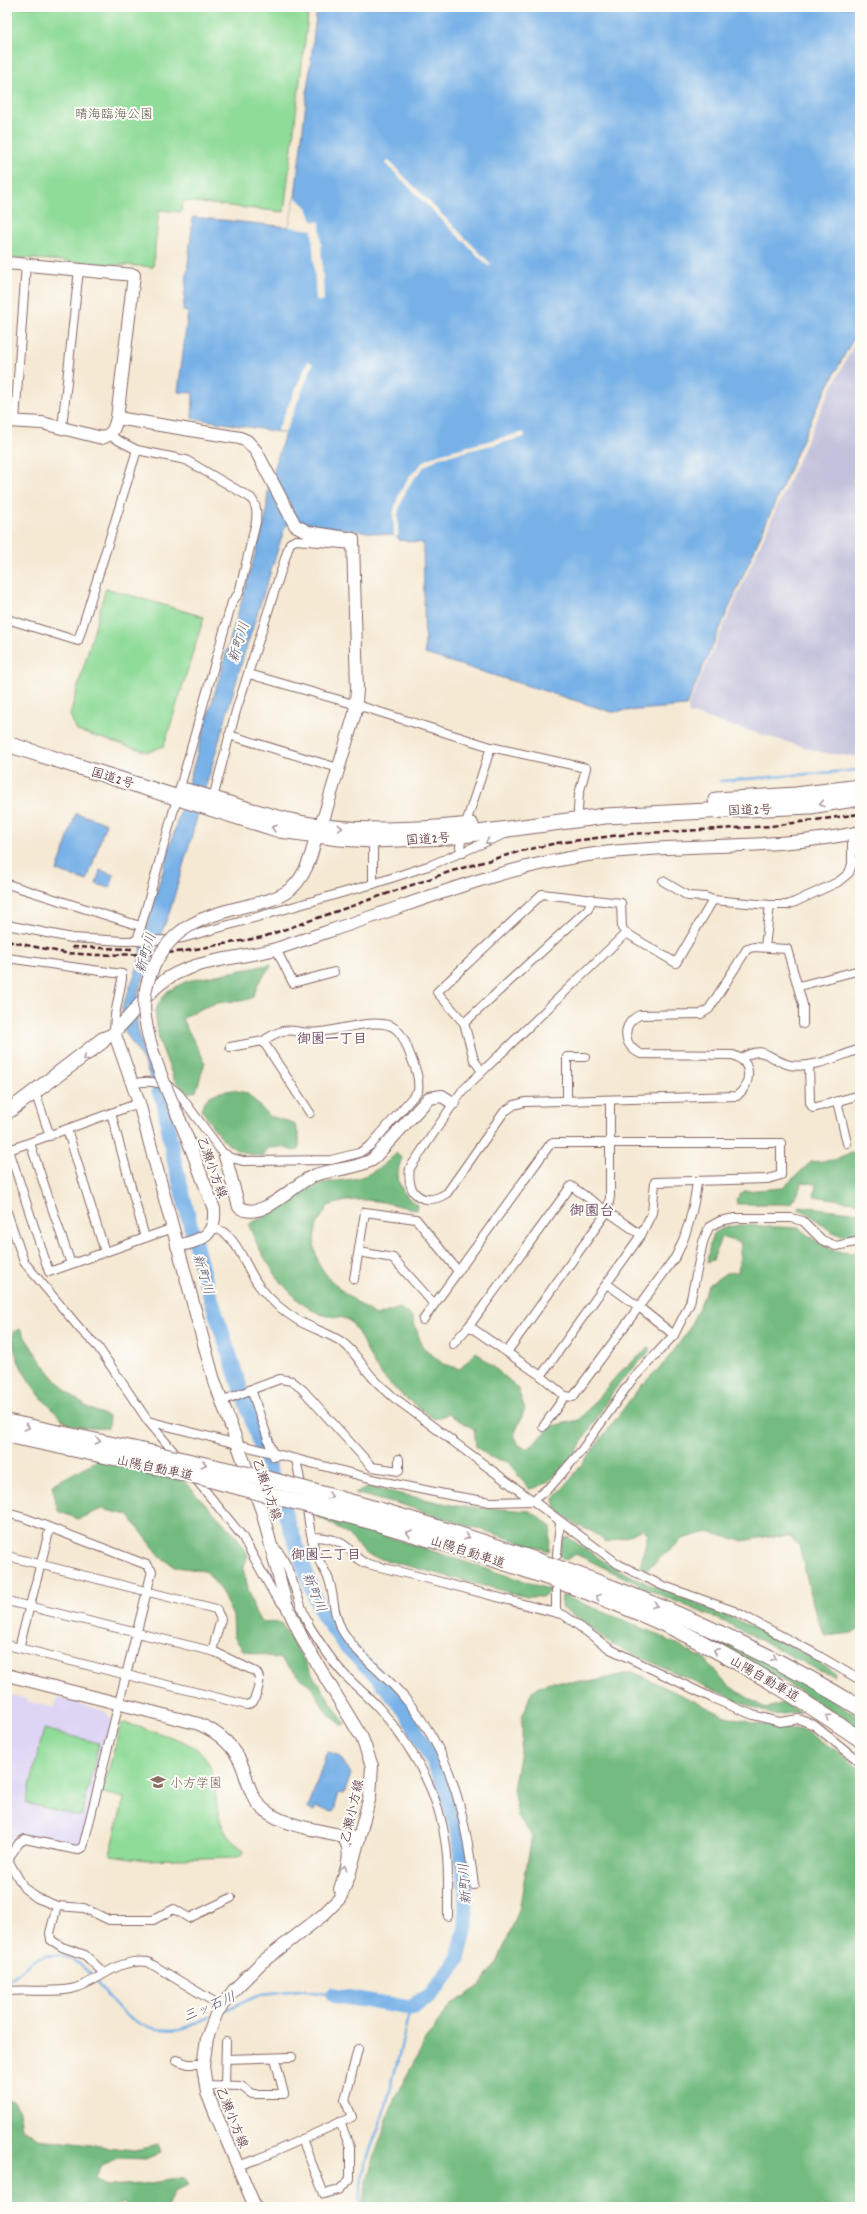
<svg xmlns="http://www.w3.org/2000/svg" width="867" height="2214" font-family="Dekko,'Klee One',sans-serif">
	<rect width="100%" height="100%" fill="#fdfcf7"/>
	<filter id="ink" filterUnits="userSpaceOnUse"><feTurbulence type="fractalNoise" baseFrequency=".025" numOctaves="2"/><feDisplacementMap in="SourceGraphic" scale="8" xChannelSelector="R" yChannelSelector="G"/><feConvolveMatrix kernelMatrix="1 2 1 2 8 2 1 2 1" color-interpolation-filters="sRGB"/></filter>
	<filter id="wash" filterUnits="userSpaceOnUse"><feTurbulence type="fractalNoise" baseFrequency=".012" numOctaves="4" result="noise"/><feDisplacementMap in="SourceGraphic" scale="16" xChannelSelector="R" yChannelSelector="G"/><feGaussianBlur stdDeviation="0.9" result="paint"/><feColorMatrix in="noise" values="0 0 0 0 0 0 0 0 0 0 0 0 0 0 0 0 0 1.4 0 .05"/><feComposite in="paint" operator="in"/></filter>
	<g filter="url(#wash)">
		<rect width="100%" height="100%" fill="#f5e9d3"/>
		<polygon fill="#ded5f5" points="7,1688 9,1689 8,1694 27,1699 26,1701 54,1708 57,1698 105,1711 112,1720 82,1844 76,1848 21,1836 9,1852 7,1852"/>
		<polygon fill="#c3c1db" points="860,332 860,757 824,753 689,713 688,706 821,409"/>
		<g fill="#8fdb98" stroke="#6c7d62">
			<polygon points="7,7 309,7 284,212 183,201 181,212 159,210 153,267 7,257"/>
			<polygon points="106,588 204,617 164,746 148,752 77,731 70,715"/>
			<path d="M125 1723C144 1729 183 1738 198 1750 222 1769 210 1808 226 1833 230 1840 237 1845 244 1850L243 1854 234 1857 146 1860 110 1855 124 1798 102 1793 121 1725Z"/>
			<polygon points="44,1729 99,1743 81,1817 26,1803"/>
		</g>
		<g fill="#73bb80" stroke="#5e6d56">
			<path d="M272 964 259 982 253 997C243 1002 237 1001 226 1002 210 1003 195 1011 182 1019L205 1062 196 1091 188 1093 174 1080 159 1040 155 1011 158 1004 168 991 187 981Z"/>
			<path d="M233 1090 247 1093 269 1116 294 1123 299 1136V1150L293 1151 283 1147 268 1148 263 1156C227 1154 219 1135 201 1109 206 1093 219 1092 233 1090Z"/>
			<polygon points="852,1152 860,1157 860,1203 814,1196 816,1184 802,1182 798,1193 790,1204 737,1204 736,1199 744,1191 783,1188 811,1162 833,1160"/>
			<path d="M397 1153 402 1158C393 1178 400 1192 417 1205L416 1210C383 1202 361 1194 328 1206 324 1213 318 1221 316 1228 305 1272 346 1293 376 1316L400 1308 412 1317 422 1346 443 1364 460 1369 476 1352 517 1387 525 1409 514 1435 519 1445 528 1449 552 1426 579 1420 620 1372 650 1347V1351C638 1364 623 1377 613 1392 594 1418 564 1486 529 1489L508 1462 490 1457 476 1447 474 1429 448 1414 434 1419C413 1403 388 1387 374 1364 366 1351 361 1335 352 1323 345 1315 333 1318 323 1315 291 1305 260 1256 249 1225L252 1222C275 1215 292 1198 313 1187 324 1181 340 1181 353 1179 371 1176 384 1165 397 1153Z"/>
			<path d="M799 1206 860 1213V1232C830 1245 820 1215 798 1209Z"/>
			<path d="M739 1225 798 1228 816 1241 836 1252 860 1253V1629L853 1633 825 1636 816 1616 799 1545 790 1537 770 1536 742 1541 708 1532 682 1539 647 1569 640 1567 648 1534 643 1529 625 1537 606 1542 591 1531 576 1525 556 1509 554 1499 571 1479 639 1388 666 1361 687 1333 709 1285 726 1273 738 1272 741 1243 721 1237 713 1260 707 1262C712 1234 708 1230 739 1225Z"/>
			<path d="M20 1329C37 1357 56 1386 84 1405 91 1410 101 1413 109 1417L108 1428C96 1429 77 1428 66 1422 62 1420 58 1415 55 1412 36 1394 10 1359 13 1332Z"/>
			<polygon points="98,1460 180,1477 237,1537 248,1555 243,1569 255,1613 262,1622 281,1623 314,1677 346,1725 342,1725 326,1712 314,1690 280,1659 243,1650 234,1637 233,1616 219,1587 205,1571 176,1567 162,1558 128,1515 102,1509 78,1519 58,1511 52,1485"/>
			<polygon points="369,1487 456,1506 530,1511 551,1526 549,1551 393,1502 387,1502 355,1493"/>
			<path d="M317 1514 373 1529 377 1533 551 1590 542 1597H527L370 1556C361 1551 357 1543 350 1537 339 1528 330 1522 317 1517Z"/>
			<polygon points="568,1537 609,1565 646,1583 731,1617 792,1647 836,1673 835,1676 822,1672 729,1624 654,1592 576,1554 566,1560 560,1556 561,1540"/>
			<polygon points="562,1595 655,1633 706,1660 726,1684 766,1709 782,1703 801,1712 774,1715 754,1708 611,1644 577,1617 561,1608"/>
			<path d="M653 1611C724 1641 797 1673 860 1718V1728L770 1673Z"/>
			<polygon points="633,1672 723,1715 752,1723 803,1730 842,1754 860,1769 860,2207 363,2207 363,2199 370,2169 395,2097 429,2035 452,2004 480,1986 498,1961 519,1910 532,1836 518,1816 513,1789 522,1741 522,1715 532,1691 549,1682 590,1682"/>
			<polygon points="7,2099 14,2101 19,2112 22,2128 38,2139 135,2150 158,2145 161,2153 146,2159 118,2158 100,2166 96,2178 106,2186 143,2184 184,2178 189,2185 174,2191 167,2207 130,2207 124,2202 118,2207 7,2207"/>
		</g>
		<g fill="#77b1e7" stroke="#606889">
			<polygon points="317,7 860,7 860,326 817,407 686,706 612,712 425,654 423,543 398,540 398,536 306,524 295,519 285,527 243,658 170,911 138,992 137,1026 144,1052 156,1076 165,1101 166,1112 161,1097 154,1087 145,1064 123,1028 122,1008 137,969 145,932 266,517 268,490 285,433 192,418 193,393 178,392 188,312 183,311 193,217 289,227 295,197"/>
			<polygon points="76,813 106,823 87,881 57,871"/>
			<polygon points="100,870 114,875 110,888 96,884"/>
			<polygon points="327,1751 340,1756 351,1774 344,1794 339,1793 334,1811 331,1812 316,1807 314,1811 308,1809"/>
		</g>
		<g fill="#f5e9d3">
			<polygon points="388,160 491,264 488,266 385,163"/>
			<polygon points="295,197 307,207 312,221 320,222 324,301 316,301 312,230 289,227"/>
			<polygon points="308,361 313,364 285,433 277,431"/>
			<polygon points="524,432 525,437 439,458 425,466 412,481 403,497 398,514 398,536 394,536 393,514 398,496 408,478 423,462 438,454"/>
		</g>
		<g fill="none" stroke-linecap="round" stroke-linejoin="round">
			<g stroke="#77b1e7" stroke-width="2.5">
				<polyline points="720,781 860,770"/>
				<path d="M7 1980C23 1974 27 1959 44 1956 105 1946 102 2040 180 2029 190 2027 201 2020 211 2016"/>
				<polyline points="225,2010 262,1994 299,1990 333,1995"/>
				<path d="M360 2207C357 2175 374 2143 384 2112 394 2078 402 2043 410 2008"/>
			</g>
			<polyline stroke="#77b1e7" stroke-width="15" points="159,1091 164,1102 173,1156 203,1274 238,1381 314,1595 323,1615 344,1644 380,1680 405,1711 435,1765 454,1818 460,1843 466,1894 466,1926 462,1943 458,1958 452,1968 430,1995 410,2008 333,1995"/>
		</g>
	</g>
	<g filter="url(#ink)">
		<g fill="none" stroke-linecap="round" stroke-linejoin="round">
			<g stroke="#866666" stroke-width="10">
				<g id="street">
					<polyline points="15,421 26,265"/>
					<polyline points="62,428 79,269"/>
					<path d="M110 436 137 450 186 460 251 498C257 506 257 512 256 522L239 593 232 602 137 941"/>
					<polyline points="7,619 78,641 137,450"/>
					<polyline points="249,674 357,705 491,747 586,768 579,794 578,810"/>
					<polyline points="229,735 338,768"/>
					<polyline points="213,798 236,711 290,543 296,540 354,545"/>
					<polyline points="463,853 460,847 462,835 491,747"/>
					<polyline points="663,881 688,896 705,897 713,900 770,905 787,905 795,902 838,882 849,873 852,864 852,834"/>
					<polyline points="7,884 140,926"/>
					<polyline points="373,884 373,840"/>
					<polyline points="7,925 72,938 124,941 167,940 183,938 373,884 431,865 505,834"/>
					<path d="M626 933 462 1091 410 1168C406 1194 423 1208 447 1193L504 1112 514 1105 525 1102 737 1096C752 1083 753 1062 733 1055L641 1054C622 1046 621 1023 640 1015L701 1014 709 1009 747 949 754 947 787 949 803 1005V1024"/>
					<polyline points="765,947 770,905"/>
					<polyline points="276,949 293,983 334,972"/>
					<polyline points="7,958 122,974 122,979 115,1015 114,1032 104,1044 7,1116"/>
					<polyline points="799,986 860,970"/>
					<polyline points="464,1023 588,909 592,899"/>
					<polyline points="230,1047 263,1041"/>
					<path d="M742 1058C765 1043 770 1061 790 1065 813 1069 839 1056 860 1049"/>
					<polyline points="809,1065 810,1103 813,1108 860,1095"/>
					<polyline points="481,1070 474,1060 464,1023 437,992 542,894 621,903 622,928 626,933 676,963 713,900"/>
					<path d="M133 1084C149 1079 168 1083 179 1094L225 1156 243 1161 331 1160 359 1153 371 1145 418 1091C420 1077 414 1065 409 1052 406 1044 403 1035 396 1029 381 1016 339 1030 321 1032 292 1036 292 1021 263 1041L310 1113"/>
					<polyline points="36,1095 50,1136"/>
					<polyline points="567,1100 567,1057 585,1057"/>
					<polyline points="837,1101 847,1143"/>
					<polyline points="139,1103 9,1150 49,1272 173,1228"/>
					<polyline points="7,1109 101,1037 111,1033"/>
					<polyline points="111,1113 145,1238"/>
					<polyline points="67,1129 105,1252"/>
					<polyline points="30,1143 71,1264"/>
					<polyline points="7,1212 24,1262 81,1330 98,1347 148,1421 178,1457"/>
					<path d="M212 1227C238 1233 244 1267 260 1287 270 1300 284 1312 299 1321 313 1329 328 1333 342 1342 356 1352 362 1367 374 1379 379 1385 386 1390 392 1396L618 1564 661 1585 734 1611 814 1653 860 1680"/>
					<polyline points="359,1252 393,1258 434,1304"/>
					<polyline points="354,1279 365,1212 416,1219 458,1271"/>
					<polyline points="607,1284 639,1307 674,1335"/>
					<polyline points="423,1320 551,1143 781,1143 781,1175 768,1179 655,1182 652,1213 641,1235 541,1376"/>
					<path d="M469 1326 541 1376 565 1396 573 1397 676 1256C688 1232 694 1209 697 1182"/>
					<polyline points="453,1344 469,1326 571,1186 641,1235"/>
					<polyline points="507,1352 607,1212 610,1197 610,1100"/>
					<polyline points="251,1389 274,1457"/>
					<polyline points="221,1401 280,1379 292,1381 303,1390 372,1467 399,1471 399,1459"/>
					<polyline points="148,1421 385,1482 454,1496 490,1502 532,1501 552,1485 581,1451 631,1381 674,1335 690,1303 703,1242 709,1227 720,1221 735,1218 791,1218 803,1221 822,1240 836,1246 860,1241"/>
					<polyline points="543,1427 565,1396"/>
					<polyline points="296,1459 302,1490"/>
					<polyline points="194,1477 242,1536 274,1594 286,1608"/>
					<path d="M306 1503C309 1519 310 1538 316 1553 319 1563 326 1571 329 1580 335 1598 332 1612 342 1630 357 1656 384 1673 403 1696 452 1752 465 1814 474 1885"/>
					<polyline points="7,1513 25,1518 147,1565 152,1571 83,1847 77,1850 25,1839 19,1843 10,1856 9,1862 24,1888 37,1898 57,1906 84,1908 109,1920 153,1920 174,1909 189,1918 231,1898"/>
					<path d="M312 1537C326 1537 338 1539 348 1548 355 1555 358 1561 368 1564L433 1580 564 1615 610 1649 712 1698 753 1715 780 1722 799 1719 814 1725 860 1762"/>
					<path d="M270 1544C290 1555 297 1605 310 1627 320 1643 330 1659 343 1673 354 1685 367 1695 378 1707 412 1746 440 1794 446 1846 449 1869 448 1893 448 1916"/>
					<polyline points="557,1555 560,1522"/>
					<polyline points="7,1556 216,1609 221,1619 212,1651"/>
					<path d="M7 1601 215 1652 256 1672C263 1679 257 1693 253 1702L247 1705 7 1645"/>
					<polyline points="556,1613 556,1591"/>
					<polyline points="19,1648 50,1528"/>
					<path d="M336 1834C356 1846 343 1872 338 1889"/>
					<polyline points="57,1906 50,1933 51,1940 62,1947 85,1955 104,1973"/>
					<path d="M7 1991C28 1989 51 1993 71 1989 98 1984 116 1957 148 1962L221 2006"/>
					<polyline points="226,2059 292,2057"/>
					<polyline points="176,2060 188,2064 203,2064"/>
					<polyline points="205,2085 241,2086 252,2094 284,2094 275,2058"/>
					<polyline points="225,2085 226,2042"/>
					<polyline points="302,2139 324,2194 339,2190 350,2179 350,2147 340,2122"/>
					<polyline points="237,2166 258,2159 352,2117 345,2100 358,2049"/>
				</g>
			</g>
			<g stroke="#866666" stroke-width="14">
				<g id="secondary">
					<path d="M7 263 134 275 117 418C114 429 113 434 102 438L42 423 7 421"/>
					<path d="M117 418 240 438 247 441 256 451 295 525 308 532 353 539 357 690 355 713 324 817C317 827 316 837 313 848 303 886 287 898 250 905"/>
					<path d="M225 1156 239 1207C262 1223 293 1184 313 1176 333 1168 350 1171 372 1160L429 1098 442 1096 453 1103"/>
					<path d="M177 1246C201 1240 216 1237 214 1209L188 1140"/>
					<path d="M7 1675 199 1724C220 1733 235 1746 243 1768 248 1783 251 1798 263 1809 285 1828 331 1832 359 1839"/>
					<path d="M255 2207 207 2093 203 2066 207 2038 217 2012 234 1990 261 1963 323 1915 340 1898 349 1876 370 1796 372 1766 362 1738 304 1642 286 1604 262 1511 213 1377 139 1103 114 1032C131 1017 143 997 161 983 191 959 239 959 276 949 317 935 357 922 397 908 462 885 526 863 595 854 683 842 773 851 860 832"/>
				</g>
			</g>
			<g stroke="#866666" stroke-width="17">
				<g id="highway">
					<polyline points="7,744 280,830 339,838 373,840 448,837 605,816 810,806 860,798"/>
					<path d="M186 791C219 800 252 812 286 820 343 834 413 831 471 825"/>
					<polyline points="716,800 796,795 860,787"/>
					<polyline points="7,1422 138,1450"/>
					<polyline points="7,1435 135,1462"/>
					<path d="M376 1509C544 1559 711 1616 860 1708"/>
					<path d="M373 1522C474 1552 577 1583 673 1628 738 1660 800 1698 860 1739"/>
				</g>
			</g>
			<use href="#street" stroke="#fff" stroke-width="8"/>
			<use href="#secondary" stroke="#fff" stroke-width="12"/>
			<use href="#highway" stroke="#fff" stroke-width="15"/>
			<g stroke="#4a1f2b" stroke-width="2.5" stroke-dasharray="6 3" stroke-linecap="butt">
				<polyline points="7,941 65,953 97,955 158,954 185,951 263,937 452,871 521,851 557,843 628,834 771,826 860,814"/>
				<polyline points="72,947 132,949"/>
			</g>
			<g stroke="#866666" stroke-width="14" stroke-linecap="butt">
				<path id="secondary-bridge" d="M188 1140C173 1102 150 1058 145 1017 140 983 160 943 189 926 208 915 229 910 250 905"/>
			</g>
			<g stroke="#866666" stroke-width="17" stroke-linecap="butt">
				<g id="highway-bridge">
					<polyline points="138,1450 268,1479 376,1509"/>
					<polyline points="135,1462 204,1478 373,1522"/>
				</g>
			</g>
			<use href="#secondary-bridge" stroke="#fff" stroke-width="12"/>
			<use href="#highway-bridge" stroke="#fff" stroke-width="15"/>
		</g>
		<defs><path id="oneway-chevron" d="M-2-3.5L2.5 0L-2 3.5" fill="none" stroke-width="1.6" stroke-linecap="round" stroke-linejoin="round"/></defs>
		<g stroke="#ae9aa0">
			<use href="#oneway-chevron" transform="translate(822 804) rotate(170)"/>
			<use href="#oneway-chevron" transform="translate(274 828) rotate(-164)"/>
			<use href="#oneway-chevron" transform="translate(340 828) rotate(4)"/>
			<use href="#oneway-chevron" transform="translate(488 842) rotate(157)"/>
			<use href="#oneway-chevron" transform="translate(86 1058) rotate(143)"/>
			<use href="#oneway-chevron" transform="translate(27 1427) rotate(12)"/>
			<use href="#oneway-chevron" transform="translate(98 1441) rotate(12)"/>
			<use href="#oneway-chevron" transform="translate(204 1464) rotate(13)"/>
			<use href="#oneway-chevron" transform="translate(330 1496) rotate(15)"/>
			<use href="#oneway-chevron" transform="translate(409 1533) rotate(-163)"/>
			<use href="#oneway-chevron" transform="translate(467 1537) rotate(18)"/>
			<use href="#oneway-chevron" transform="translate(598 1597) rotate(-159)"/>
			<use href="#oneway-chevron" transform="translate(655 1605) rotate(22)"/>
			<use href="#oneway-chevron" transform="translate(716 1651) rotate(-153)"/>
			<use href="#oneway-chevron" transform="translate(774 1658) rotate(27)"/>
			<use href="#oneway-chevron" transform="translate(828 1717) rotate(-146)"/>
			<use href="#oneway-chevron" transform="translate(344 1868) rotate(-75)"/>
		</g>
	</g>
	<defs>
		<g id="school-bare" transform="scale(1.2)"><path d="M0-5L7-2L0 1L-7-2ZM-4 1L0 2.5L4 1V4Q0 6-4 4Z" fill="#8d6e63" stroke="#fdfcf7" stroke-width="2.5" paint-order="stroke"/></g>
	</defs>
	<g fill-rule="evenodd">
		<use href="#school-bare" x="158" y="1782"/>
	</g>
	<g text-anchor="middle" stroke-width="4" stroke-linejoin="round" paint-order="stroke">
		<g font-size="13" fill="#5f574c" stroke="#fdfcf7">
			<text x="114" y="118">晴海臨海公園</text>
		</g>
		<g font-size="13" fill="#4a1f2b" stroke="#fdfcf7">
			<text transform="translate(113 777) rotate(17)" y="5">国道2号</text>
			<text transform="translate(750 809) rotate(-2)" y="5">国道2号</text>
			<text transform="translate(428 838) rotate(-4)" y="5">国道2号</text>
			<text transform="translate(213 1167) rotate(70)" y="5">乙瀬小方線</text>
			<text transform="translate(155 1467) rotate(12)" y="5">山陽自動車道</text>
			<text transform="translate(268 1489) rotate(71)" y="5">乙瀬小方線</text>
			<text transform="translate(468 1551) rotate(18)" y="5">山陽自動車道</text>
			<text transform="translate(765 1678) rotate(30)" y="5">山陽自動車道</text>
			<text transform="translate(351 1811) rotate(-77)" y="5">乙瀬小方線</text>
			<text transform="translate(233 2117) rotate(68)" y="5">乙瀬小方線</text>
		</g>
		<g font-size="13" fill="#785e54" stroke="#fdfcf7" text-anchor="start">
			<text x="170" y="1787">小方学園</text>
		</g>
		<g font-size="14" font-style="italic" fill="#5a526d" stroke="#fdfcf7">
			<text transform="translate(238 642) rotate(-73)" y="5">新町川</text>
			<text transform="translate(145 953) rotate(-73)" y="5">新町川</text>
			<text transform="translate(204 1274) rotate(73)" y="5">新町川</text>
			<text transform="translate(315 1592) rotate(68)" y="5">新町川</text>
			<text transform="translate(464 1884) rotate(-94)" y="5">新町川</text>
			<text transform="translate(209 2006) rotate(-23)" y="5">三ッ石川</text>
		</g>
		<g font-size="14" font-weight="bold" fill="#714c67" stroke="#fdfcf7">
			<text x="332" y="1043">御園一丁目</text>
			<text x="326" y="1559">御園二丁目</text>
		</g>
		<g font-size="15" font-weight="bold" fill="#714c67" stroke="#fdfcf7">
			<text x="592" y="1215">御園台</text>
		</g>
	</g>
	<rect width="867" height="2214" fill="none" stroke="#fdfcf7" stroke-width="24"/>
</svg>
